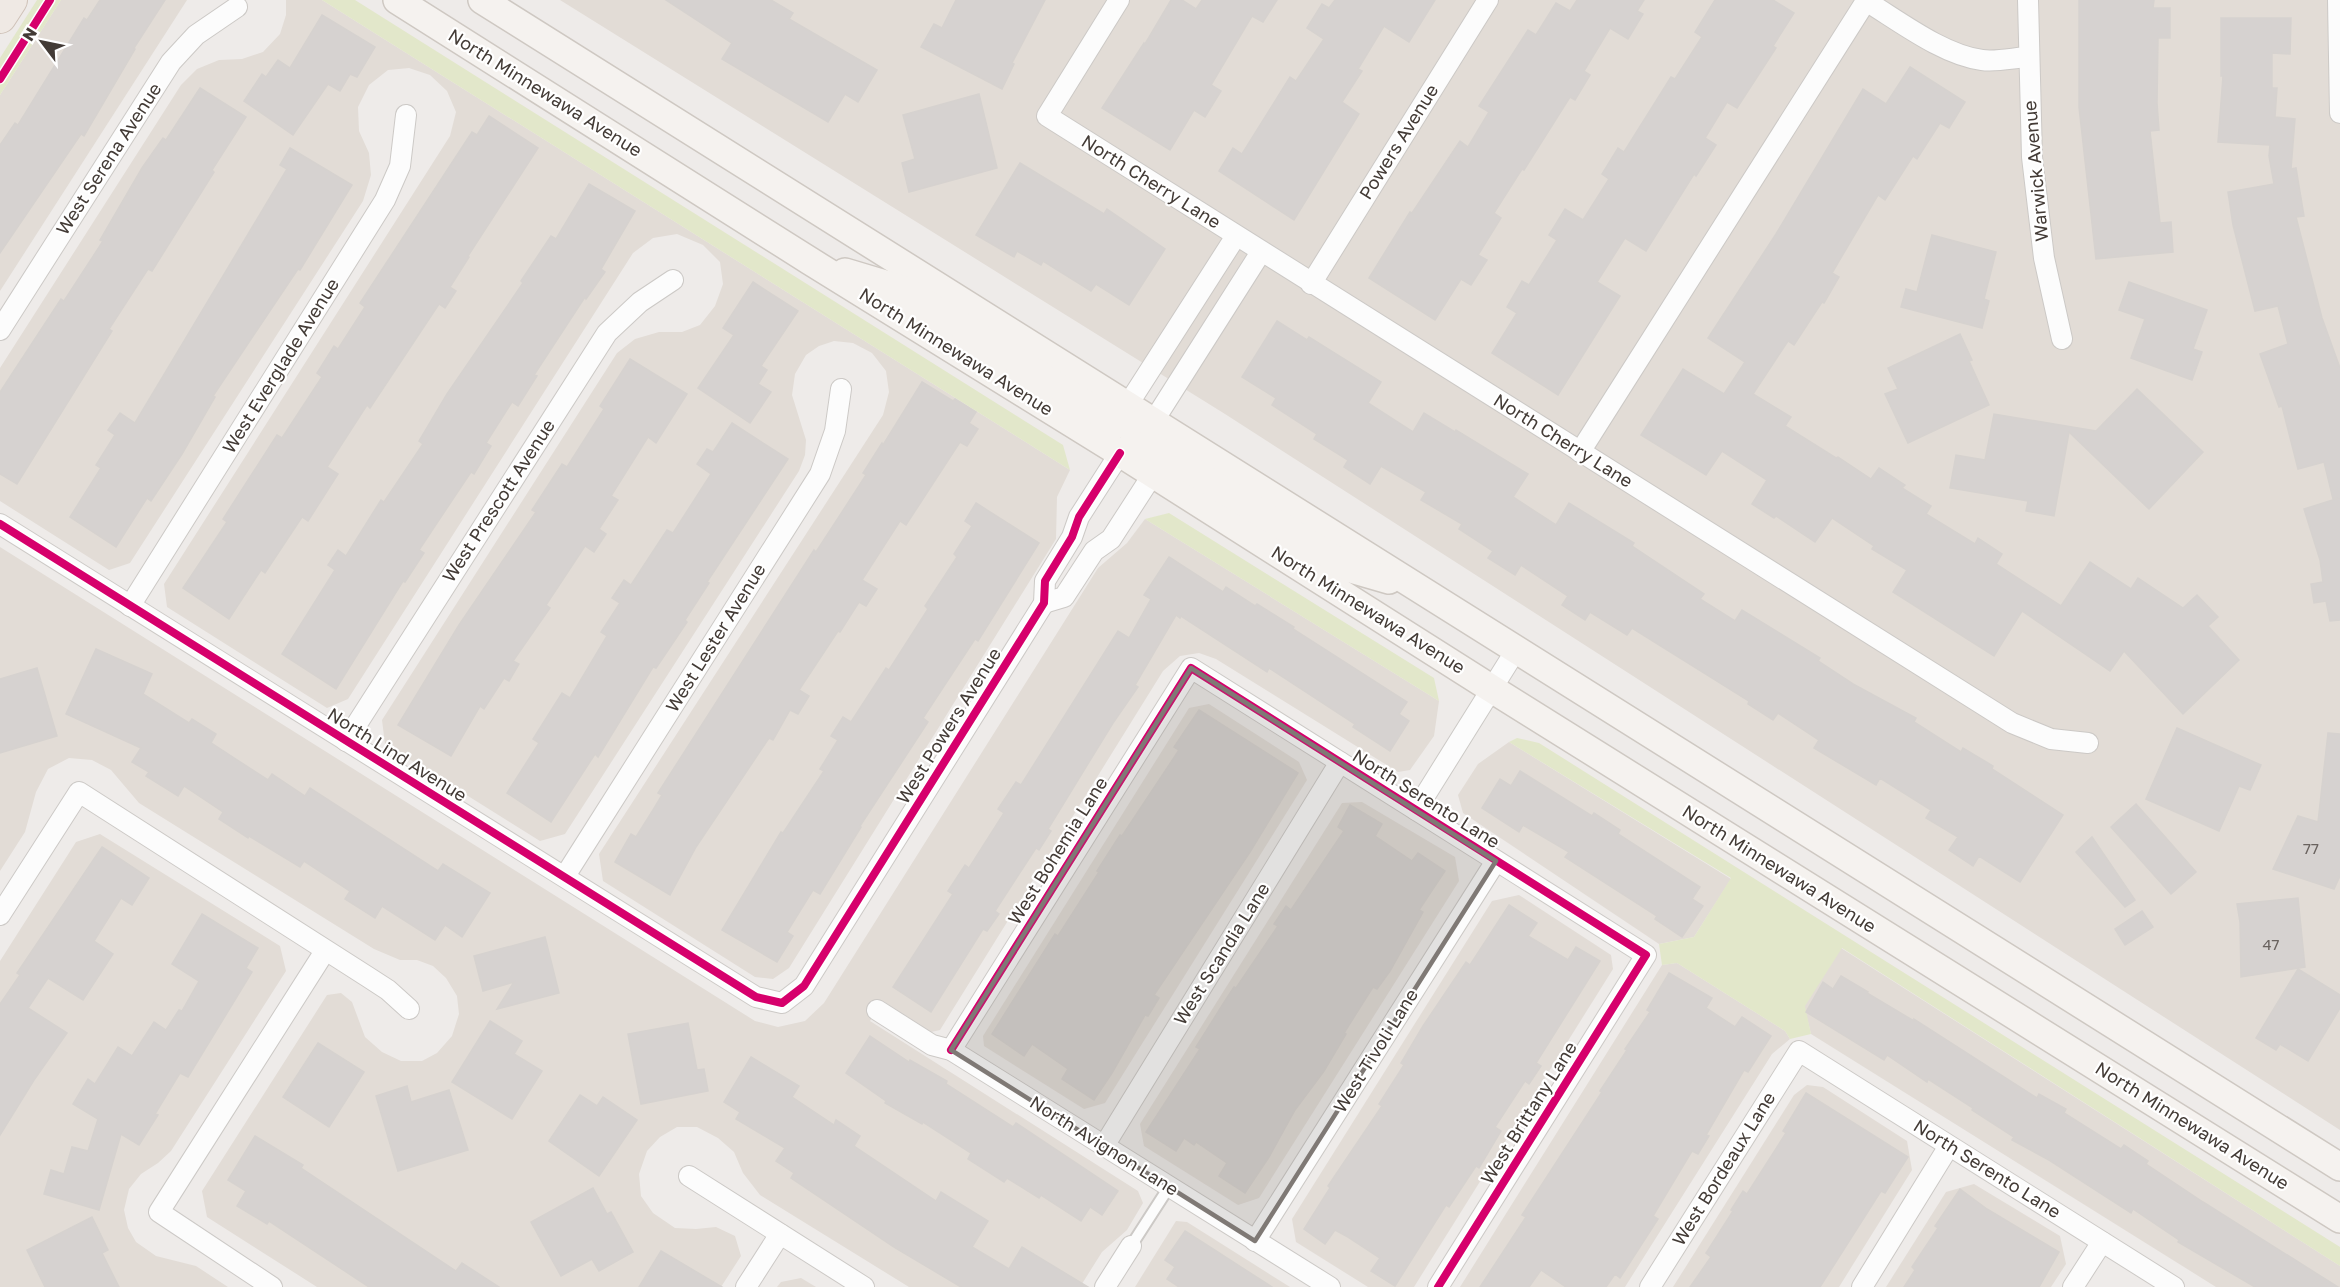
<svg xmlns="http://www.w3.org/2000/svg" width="2340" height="1287" font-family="'Golos Text',sans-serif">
	<rect width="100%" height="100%" fill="#eeebe9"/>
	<g fill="#e2dcd6">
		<polygon points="61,0 187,0 0,291 0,95"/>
		<polygon points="286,0 322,0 1070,470 1057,497 1056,539 789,968 773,979 755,977 603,881 599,854 883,415 889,392 886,371 872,353 853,343 834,341 819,346 806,355 795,374 792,395 806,440 805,455 799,471 565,834 540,841 385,744 382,720 617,353 635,339 659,332 682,332 700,325 715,306 723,284 720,262 703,245 677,234 653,238 633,253 348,699 327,708 167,607 164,584 450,136 456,112 447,91 430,75 409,68 388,70 369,85 358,107 359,131 369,153 371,175 363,201 130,563 109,570 0,501 0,368 181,85 197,69 219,60 242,59 263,52 280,34 286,15"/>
		<polygon points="560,0 2340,0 2340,1130 1225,414"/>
		<polygon points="1145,519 1439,701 1434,736 1410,770 1398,772 1216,659 1199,653 1180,656 1163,671 940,1030 931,1032 883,1001 870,1021 1138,1191 1143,1203 1127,1230 1102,1252 1080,1287 909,1287 760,1195 743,1173 734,1152 718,1138 697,1127 677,1127 660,1137 647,1151 639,1174 641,1196 653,1213 675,1228 696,1229 716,1227 735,1236 741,1256 721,1287 317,1287 207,1217 202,1191 327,995 341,993 352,1002 365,1037 382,1052 401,1061 422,1061 437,1053 452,1036 459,1014 457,996 446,978 433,966 417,960 400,960 374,949 139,803 111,770 92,760 69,758 48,769 36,792 25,832 0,871 0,547 755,1021 778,1027 805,1021 824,1003 1098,568 1127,543"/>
		<polygon points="1209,704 1299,762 1307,780 1105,1103 1084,1109 984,1046 983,1036 1189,708"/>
		<polygon points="1509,742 1731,879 1694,937 1659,944 1463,813 1458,795 1478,764"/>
		<polygon points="1362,802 1455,857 1459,881 1259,1198 1238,1205 1144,1146 1140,1124 1342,803"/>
		<polygon points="100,834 280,946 286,971 171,1151 158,1163 141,1174 129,1189 124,1210 128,1228 136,1242 156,1256 196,1266 228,1287 0,1287 0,961 76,842"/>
		<polygon points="1519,895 1611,955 1613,969 1414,1287 1368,1287 1296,1242 1292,1219 1492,901"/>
		<polygon points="1841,948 2340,1266 2340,1287 2216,1287 1811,1034 1804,1006"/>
		<polygon points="1677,963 1785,1031 1790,1039 1772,1054 1625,1287 1460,1287 1662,965"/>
		<polygon points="1807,1085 1823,1087 1907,1141 1912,1170 1839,1287 1673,1287 1794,1095"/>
		<polygon points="1974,1184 2060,1236 2066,1264 2051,1287 1886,1287 1946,1192"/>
		<polygon points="1176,1221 1187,1222 1290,1287 1135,1287"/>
		<polygon points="801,1278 816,1287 777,1287 781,1282"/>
	</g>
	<g fill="#e2e7ca">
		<polygon points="37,0 61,0 0,95 0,58"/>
		<polygon points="322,0 355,0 1063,445 1070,470"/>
		<polygon points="1169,513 1434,678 1439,701 1145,519"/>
		<polygon points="1517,738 1539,743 2340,1247 2340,1266 1842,948 1805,1006 1811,1034 1790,1039 1785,1031 1677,963 1662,965 1659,944 1694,937 1731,878 1509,742"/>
	</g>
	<g fill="#d6d2d0" stroke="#d6d2cf" stroke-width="1.5">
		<polygon points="100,0 165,0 134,48 135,49 84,136 81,134 0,253 0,145 15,123 18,125 84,18 87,20"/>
		<polygon points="666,0 771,0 793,13 789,19 877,70 858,102 845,94 828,122 722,59 732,43"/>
		<polygon points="956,0 1045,0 1012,63 1014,64 1002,89 921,47 934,24 942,28"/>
		<polygon points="1171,0 1182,0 1196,9 1202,0 1277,0 1263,22 1252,16 1211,85 1221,91 1205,117 1194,110 1170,150 1102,108 1144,43 1145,44"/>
		<polygon points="1335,0 1435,0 1409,42 1384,26 1358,69 1362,71 1342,102 1359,114 1294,220 1219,171 1233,148 1242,154 1290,77 1296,81 1324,39 1307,28 1322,4 1329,8"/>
		<polygon points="1577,0 1644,0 1637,11 1643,14 1628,39 1610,28 1584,71 1590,75 1575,100 1570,97 1524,170 1522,169 1494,213 1501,218 1478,255 1487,260 1471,285 1461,279 1435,320 1369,278 1410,212 1412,213 1460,141 1468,147 1489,112 1479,106 1528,30 1536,35 1556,3 1570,11"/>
		<polygon points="1715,0 1773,0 1794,13 1773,46 1776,48 1737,108 1727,102 1705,138 1716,145 1696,176 1694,174 1646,251 1625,238 1597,282 1620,296 1558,395 1492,353 1517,313 1507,307 1522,281 1529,285 1557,240 1549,235 1565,209 1583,220 1609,179 1602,174 1618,148 1624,152 1671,77 1675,79 1702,37 1695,32"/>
		<polygon points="2079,0 2154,0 2153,8 2170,8 2170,38 2158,38 2157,103 2159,130 2150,131 2160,223 2171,222 2173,252 2096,259 2079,107"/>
		<polygon points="322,15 375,47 357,77 350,74 340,91 328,84 293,135 244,101 262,74 266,77 278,60 290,68"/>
		<polygon points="2221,18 2291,18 2290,54 2272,53 2272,88 2277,88 2275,117 2295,119 2291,169 2296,168 2304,216 2296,217 2322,318 2340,368 2340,620 2330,621 2326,601 2314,603 2311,584 2323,582 2320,560 2304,509 2339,498 2333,499 2324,462 2298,469 2282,406 2279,407 2260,354 2288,344 2278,306 2255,311 2233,225 2228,192 2274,184 2269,156 2270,145 2218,142 2223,76 2221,76"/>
		<polygon points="1910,67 1965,102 1949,128 1940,123 1917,159 1913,156 1885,200 1878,195 1832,273 1839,277 1824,303 1822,302 1794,345 1788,341 1753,394 1791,417 1785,426 1836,458 1838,457 1871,479 1879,468 1905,485 1902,488 1931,506 1926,514 1975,544 1978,538 2002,554 1996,564 2061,606 2090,562 2131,589 2138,578 2183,608 2197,595 2218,617 2208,626 2239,660 2183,714 2124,651 2110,671 2022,611 1994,656 1893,592 1907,570 1872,549 1874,546 1832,518 1815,542 1776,516 1774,518 1752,504 1767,480 1722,451 1706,475 1641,435 1683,369 1724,394 1745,362 1708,338 1776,234 1863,89 1886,104"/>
		<polygon points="200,88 246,117 212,170 214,172 152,271 148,269 109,329 112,331 17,484 0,474 0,392 61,299 64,301 103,241 100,240 142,168 163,138 166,140"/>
		<polygon points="979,94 997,168 909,192 902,163 915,159 903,115"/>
		<polygon points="489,116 538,148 468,256 469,257 450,287 456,291 445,308 439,304 370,408 367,405 327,467 338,474 308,521 302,517 265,573 261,570 229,619 183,588 227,522 223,519 277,435 282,438 322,377 317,373 334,346 338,349 365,307 360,303 383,268 472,132 477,135"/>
		<polygon points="290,148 352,185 300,270 298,269 213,396 215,397 182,454 151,501 147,498 116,547 70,517 101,468 96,465 115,435 108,430 120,413 135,423 287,169 280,165"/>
		<polygon points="1020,163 1104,214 1107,209 1165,249 1129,305 1096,284 1091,291 1043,261 1041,265 1017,251 1014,257 976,235"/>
		<polygon points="589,184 635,211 601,269 605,272 586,299 585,297 534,375 537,376 518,406 512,402 486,443 491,446 474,474 471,472 419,550 424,553 405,582 403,581 336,689 282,654 335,570 328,565 338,550 346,556 381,500 384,502 423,444 419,441 447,394 523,283 521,281 551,236 556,239"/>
		<polygon points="1932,235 1996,252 1984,299 1989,301 1982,328 1901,307 1906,289 1917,292"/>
		<polygon points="753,282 798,311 761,366 767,370 758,384 771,392 750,423 698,388 734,335 723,328"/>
		<polygon points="2129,282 2207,310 2193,349 2202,352 2192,380 2131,358 2145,319 2119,310"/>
		<polygon points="1277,321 1307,340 1309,337 1381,382 1368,403 1413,432 1424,413 1455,432 1456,430 1528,474 1513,497 1556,525 1569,503 1634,543 1632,546 1704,594 1700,599 1735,621 1742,610 1820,658 1818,661 1853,684 1916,718 1914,722 1961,752 1963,748 1993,766 1992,769 2063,815 2020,882 1979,856 1973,866 1949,850 1958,837 1926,818 1931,810 1880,778 1876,785 1814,748 1819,740 1778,713 1773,720 1748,704 1749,701 1632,628 1627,635 1590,612 1585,620 1562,605 1568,596 1521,565 1515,575 1488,558 1493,551 1459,529 1462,524 1421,500 1426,492 1381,466 1370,484 1344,467 1348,460 1314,439 1317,434 1272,405 1276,398 1242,377"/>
		<polygon points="1960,334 1972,360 1969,361 1989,405 1908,443 1885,394 1898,389 1888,368"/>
		<polygon points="630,359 687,394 656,443 648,437 611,496 618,500 599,529 606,534 594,552 585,546 546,605 550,608 513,661 519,664 509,681 504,678 484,709 480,706 451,756 398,725 459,625 536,512 532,510 562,464 567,467 604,409 600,406"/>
		<polygon points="922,382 953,401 955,399 976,412 969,423 978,429 967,446 960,442 906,525 900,521 862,580 877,589 866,606 859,602 840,632 838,631 799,690 809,696 798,714 790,710 773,740 769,738 696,847 670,895 615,862 631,834 636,837 653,810 662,795 658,793 814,550 816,552 866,475 863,473 882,443 883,445"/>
		<polygon points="2137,389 2203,452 2149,509 2069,432 2054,516 2026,511 2028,501 1950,488 1956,455 1985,460 1994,414 2096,431"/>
		<polygon points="732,423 788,459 707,582 709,583 685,620 687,622 656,668 653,667 598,757 595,754 551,822 507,793 539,743 533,739 562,693 570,698 607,636 601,632 620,603 612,598 624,580 631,585 667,530 673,533 711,474 697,464 707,449 713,452"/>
		<polygon points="976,503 1039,543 978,641 975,639 923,718 928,722 860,826 861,827 820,894 813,890 787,932 793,936 777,962 722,930 781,832 783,833 824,771 820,769 838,740 831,736 843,717 851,722 886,668 889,670 928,609 925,606 957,557 954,554 972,526 965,521"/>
		<polygon points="1169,557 1223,592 1226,587 1255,606 1257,604 1294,627 1293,629 1407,702 1399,714 1409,721 1390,751 1353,727 1355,724 1269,668 1267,672 1181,616 1180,618 1176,615 1135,685 1138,687 1113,723 1048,829 1051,831 1039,850 1036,848 995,911 999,914 987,931 983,929 931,1012 893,987 953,894 948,891 965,865 969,868 1004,813 998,809 1016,782 1021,785 1118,631 1129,638 1151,599 1144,595"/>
		<polygon points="96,649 152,674 143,694 189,723 192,719 216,734 211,743 268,780 272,774 305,796 310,788 438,871 443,864 490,893 462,937 445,925 435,940 382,906 375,918 345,899 350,891 304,861 300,867 249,836 248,838 219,819 223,812 184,786 178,796 146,776 149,772 132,762 141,748 66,714"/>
		<polygon points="37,668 57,736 0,753 0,679"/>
		<polygon points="1199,710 1298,773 1250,852 1154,995 1159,998 1148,1016 1145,1015 1112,1073 1094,1100 1062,1079 1068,1069 1032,1044 1024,1056 992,1034 1055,934 1058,936 1099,872 1097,871 1120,835 1122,836 1179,750 1174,747"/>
		<polygon points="2177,728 2261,765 2250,790 2239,786 2219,831 2146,799"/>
		<polygon points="2328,733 2340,734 2340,876 2334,889 2273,869 2298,816 2318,822"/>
		<polygon points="1520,771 1592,816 1594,813 1620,830 1618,834 1700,887 1692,899 1703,906 1682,937 1655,919 1657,916 1565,857 1569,852 1523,825 1519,832 1482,808 1500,779 1511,786"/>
		<polygon points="2136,804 2196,872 2171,894 2111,827"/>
		<polygon points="1350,805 1382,824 1375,836 1412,861 1418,853 1445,871 1419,910 1423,912 1390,971 1377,989 1373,987 1344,1033 1346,1034 1324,1071 1295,1110 1269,1157 1245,1193 1219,1176 1227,1163 1196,1142 1194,1145 1184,1138 1176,1151 1146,1132 1200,1049 1196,1047 1223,1004 1234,987 1236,988 1278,926 1274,924 1286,906 1291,910 1344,831 1338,827"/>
		<polygon points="2092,837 2135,900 2125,907 2076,852"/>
		<polygon points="102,847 149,878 132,905 121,898 94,941 113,954 83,1000 48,978 28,1008 67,1033 34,1080 0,1135 0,1004 20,975 17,973"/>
		<polygon points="2298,898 2305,967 2241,977 2240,922 2237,904"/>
		<polygon points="1509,905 1537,923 1528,936 1568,960 1576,947 1600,961 1536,1063 1541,1066 1529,1084 1525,1081 1495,1127 1501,1131 1479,1168 1476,1166 1449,1207 1446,1205 1395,1286 1371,1271 1380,1258 1348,1237 1335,1230 1325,1244 1304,1229 1330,1188 1328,1186 1382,1106 1379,1104 1404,1065 1401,1063 1423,1026 1466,962 1470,965"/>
		<polygon points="2142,911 2153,927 2125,945 2115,929"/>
		<polygon points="202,914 258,948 246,968 252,972 188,1077 180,1073 155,1114 158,1115 139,1145 121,1134 99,1210 44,1194 51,1170 64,1174 72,1147 88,1151 98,1119 73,1104 88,1079 95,1084 118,1047 132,1056 154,1022 166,1030 179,1010 182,1011 199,981 172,964"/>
		<polygon points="545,937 559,993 497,1009 514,982 483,991 474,956"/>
		<polygon points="2298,969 2340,995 2340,1008 2308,1061 2280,1044 2276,1050 2256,1038"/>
		<polygon points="1669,973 1712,998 1706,1008 1735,1027 1742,1017 1771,1036 1748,1072 1744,1070 1706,1135 1709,1136 1698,1154 1692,1151 1653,1216 1658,1219 1620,1278 1615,1274 1606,1287 1566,1287 1541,1270 1529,1287 1480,1287 1526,1217 1522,1215 1602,1092 1600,1091 1627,1050 1625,1049 1650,1012 1647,1010"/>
		<polygon points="1841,976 1868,992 1867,993 1914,1021 1914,1019 2037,1098 2039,1094 2066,1109 2064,1113 2121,1149 2124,1145 2148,1161 2146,1164 2203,1202 2338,1287 2255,1287 2178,1242 2179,1240 2133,1209 2131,1213 2049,1160 2012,1140 2014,1137 1972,1110 1973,1108 1928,1079 1927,1082 1887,1055 1884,1060 1806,1012 1823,982 1833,989"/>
		<polygon points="490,1021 522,1041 514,1054 542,1071 512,1119 452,1082"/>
		<polygon points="688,1023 697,1070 704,1069 708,1091 641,1104 628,1034"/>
		<polygon points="870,1036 909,1062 910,1060 947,1081 946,1084 1013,1127 1016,1123 1118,1191 1102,1215 1090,1207 1081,1221 1041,1195 1039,1198 1007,1178 1004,1182 968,1159 971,1153 923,1122 922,1124 885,1103 886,1101 846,1073"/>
		<polygon points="318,1043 364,1072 329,1127 283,1097"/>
		<polygon points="751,1057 799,1086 792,1097 834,1125 836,1120 860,1136 854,1146 936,1201 941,1192 988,1221 972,1247 1009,1269 1022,1247 1088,1287 961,1287 894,1247 791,1178 794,1173 776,1161 785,1148 736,1119 740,1112 724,1102"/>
		<polygon points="407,1086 411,1102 449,1090 468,1150 398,1171 376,1096"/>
		<polygon points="1806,1093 1908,1157 1885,1193 1881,1191 1820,1287 1690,1287 1711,1257 1706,1253 1733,1211 1731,1210 1743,1191 1747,1194 1786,1133 1783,1131"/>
		<polygon points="580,1095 597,1106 603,1097 637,1120 599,1176 549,1141"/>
		<polygon points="255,1136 303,1165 301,1168 456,1271 462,1263 499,1287 369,1287 269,1221 267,1224 237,1206 246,1191 228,1180"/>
		<polygon points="593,1188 607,1214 611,1212 633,1252 599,1271 592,1259 561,1276 531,1222"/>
		<polygon points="1960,1189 1987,1209 2059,1252 2039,1287 1904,1287 1915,1270 1912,1267 1938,1228 1935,1226"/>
		<polygon points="92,1217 108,1250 102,1253 119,1287 45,1287 27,1250"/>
		<polygon points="1185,1231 1213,1249 1272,1287 1179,1287 1167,1279 1175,1267 1165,1260"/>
		<polygon points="661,1251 722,1287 639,1287"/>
	</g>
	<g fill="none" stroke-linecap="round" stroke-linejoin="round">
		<g stroke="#ccc9c6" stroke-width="14">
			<polyline id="service" points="1131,1246 1169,1187"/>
		</g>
		<g stroke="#ccc9c6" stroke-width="22">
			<g id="minor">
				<polyline points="1119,0 1047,116 2012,723 2051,739 2088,743"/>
				<polyline points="2028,0 2032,157 2044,258 2062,339"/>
				<polyline points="2338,0 2340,113"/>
				<polyline points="1311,284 1488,0"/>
				<polyline points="0,330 171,62 196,35 237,7"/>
				<polyline points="1127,406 1236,236"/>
				<polyline points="1153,422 1261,252"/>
				<path d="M1580 452 1866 1C1899 21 1943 55 1982 60 1996 62 2013 58 2028 57"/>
				<polyline points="0,524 756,997 782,1003 804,986 1044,603 1045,581 1072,537 1079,517 1120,453"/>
				<polyline points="1044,603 1064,597 1094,551 1111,539 1153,474"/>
				<polyline points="130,606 385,200 400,166 406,115"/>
				<polyline points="346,741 607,333 640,302 673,280"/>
				<polyline points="1416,810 1516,650"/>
				<polyline points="565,876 820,474 835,431 841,389"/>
				<polyline points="0,915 79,792 368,977 388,990 409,1009"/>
				<polyline points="877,1010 932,1045 951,1050 1330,1287"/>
				<polyline points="951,1050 1191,668 1646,955 1438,1287"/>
				<polyline points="1104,1146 1340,762"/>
				<polyline points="689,1176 864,1287"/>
				<polyline points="1255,1241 1496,861"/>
				<polyline points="272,1287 159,1212 325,951"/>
				<polyline points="746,1287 780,1234"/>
				<polyline points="1105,1287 1131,1246"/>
				<polyline points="1650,1287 1799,1051 2174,1287"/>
				<polyline points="1862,1287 1949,1146"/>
				<polyline points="2073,1287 2102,1242"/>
			</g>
		</g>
		<g stroke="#cec8c2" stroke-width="30">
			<g id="secondary">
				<polyline points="397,0 810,261 1120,453 1492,689 2340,1219"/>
				<polyline points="482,0 2340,1167"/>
				<polyline points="845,272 905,290 1116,423 1133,426 1153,422"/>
				<path d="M1120 453C1132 445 1140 445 1155 448L1351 569 1389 580"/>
			</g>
		</g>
		<g stroke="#cfc2b8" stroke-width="34">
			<polyline id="primary" points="0,17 11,0"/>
		</g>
		<use href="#service" stroke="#fcfcfc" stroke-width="10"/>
		<use href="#minor" stroke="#fcfcfc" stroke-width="20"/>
		<use href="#secondary" stroke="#f5f2ef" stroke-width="27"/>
		<use href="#primary" stroke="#efe9e4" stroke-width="32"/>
		<g stroke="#fff" stroke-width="11">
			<g id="cycleway">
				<polyline points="0,79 50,0"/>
				<polyline points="0,524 756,997 782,1003 804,986 1044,603 1045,581 1072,537 1079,517 1120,453"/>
				<polyline points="951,1050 1191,668 1646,955 1438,1287"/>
			</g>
		</g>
		<use href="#cycleway" stroke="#d6006c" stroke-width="8"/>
	</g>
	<path fill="#7f7975" fill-opacity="0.2" stroke="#7f7975" stroke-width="4.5" stroke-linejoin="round" d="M1191 668 1496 861 1255 1241 951 1050Z"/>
	<g text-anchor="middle" stroke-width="4.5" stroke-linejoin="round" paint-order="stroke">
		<g font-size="15" fill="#69625e">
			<text x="2311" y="854">77</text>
			<text x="2271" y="950">47</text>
		</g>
		<g font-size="18" fill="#433b36" stroke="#fff">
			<text transform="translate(545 93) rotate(32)" y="6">North Minnewawa Avenue</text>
			<text transform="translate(1399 142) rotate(-58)" y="6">Powers Avenue</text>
			<text transform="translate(109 159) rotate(-57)" y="6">West Serena Avenue</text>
			<text transform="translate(2036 171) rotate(-95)" y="6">Warwick Avenue</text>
			<text transform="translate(1151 182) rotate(32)" y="6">North Cherry Lane</text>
			<text transform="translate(956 352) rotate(32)" y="6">North Minnewawa Avenue</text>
			<text transform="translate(281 366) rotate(-58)" y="6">West Everglade Avenue</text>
			<text transform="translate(1563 441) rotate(32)" y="6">North Cherry Lane</text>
			<text transform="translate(499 501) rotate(-57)" y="6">West Prescott Avenue</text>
			<text transform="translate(1368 610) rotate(32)" y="6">North Minnewawa Avenue</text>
			<text transform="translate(716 638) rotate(-58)" y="6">West Lester Avenue</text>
			<text transform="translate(949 726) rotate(-58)" y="6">West Powers Avenue</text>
			<text transform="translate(397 755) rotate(32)" y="6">North Lind Avenue</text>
			<text transform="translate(1426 799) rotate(32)" y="6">North Serento Lane</text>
			<text transform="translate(1058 851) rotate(-58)" y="6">West Bohemia Lane</text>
			<text transform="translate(1779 869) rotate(32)" y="6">North Minnewawa Avenue</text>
			<text transform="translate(1222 954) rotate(-58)" y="6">West Scandia Lane</text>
			<text transform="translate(1376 1051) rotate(-58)" y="6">West Tivoli Lane</text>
			<text transform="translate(1529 1113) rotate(-58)" y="6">West Brittany Lane</text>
			<text transform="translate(2192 1126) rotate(32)" y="6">North Minnewawa Avenue</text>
			<text transform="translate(1104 1146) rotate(32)" y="6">North Avignon Lane</text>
			<text transform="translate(1724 1169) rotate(-58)" y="6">West Bordeaux Lane</text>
			<text transform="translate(1987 1169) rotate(32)" y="6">North Serento Lane</text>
		</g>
	</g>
	<g transform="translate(42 42) rotate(302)" stroke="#ffffff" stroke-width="4.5" paint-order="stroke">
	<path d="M0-4.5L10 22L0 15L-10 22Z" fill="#433b36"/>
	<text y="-9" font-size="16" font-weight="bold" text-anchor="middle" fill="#433b36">N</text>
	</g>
</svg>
